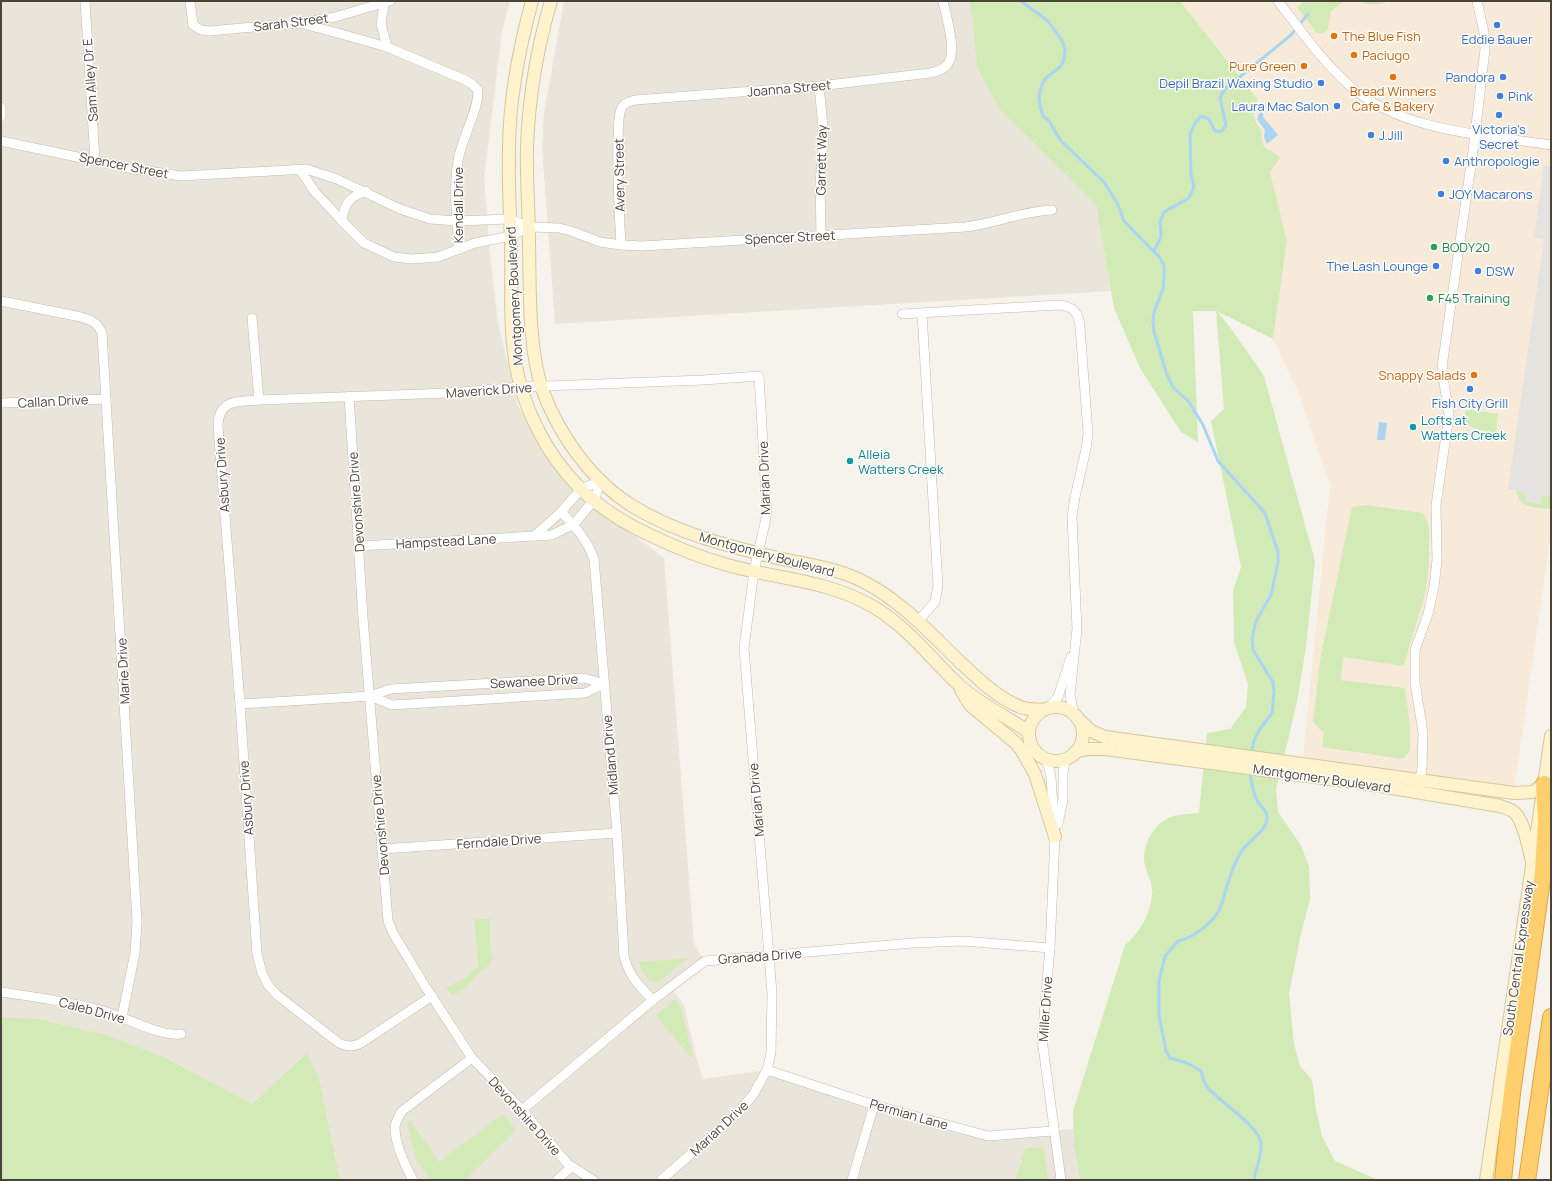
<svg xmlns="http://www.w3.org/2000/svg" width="1552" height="1181" font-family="Manrope,sans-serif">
	<rect width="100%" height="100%" fill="#f6f3ec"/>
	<g fill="#eae5da">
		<polygon points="1,1 510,1 502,31 484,178 490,255 498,323 518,406 567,484 664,558 694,944 705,961 671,987 684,1005 697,1060 703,1079 767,1070 988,1136 1073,1129 1074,1146 1080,1180 340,1180 320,1082 307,1054 252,1104 168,1059 38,1019 1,1017"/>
		<polygon points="564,1 969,1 973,21 1001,111 1096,205 1111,291 555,324 542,147 544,113"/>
	</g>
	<polygon fill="#f7ead8" points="1180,1 1551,1 1551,533 1514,790 1303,759 1330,485 1299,394 1273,339 1287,241 1270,172 1275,152 1268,151 1262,144 1262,131 1256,123 1252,108 1258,100"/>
	<g fill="#d2eab5">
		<path d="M969 1H1180L1258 100 1252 108 1256 123 1262 131C1260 153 1269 146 1280 158L1270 172 1287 241 1273 339 1217 311 1232 330 1264 376 1315 561 1306 647 1297 702 1276 790 1278 812 1300 844 1309 866 1310 899 1300 938 1289 994 1294 1044 1300 1066 1312 1080 1316 1110 1322 1136 1335 1161 1378 1180H1080L1074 1146 1073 1111 1125 945C1140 932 1150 915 1152 895 1154 883 1144 870 1144 859 1143 843 1156 822 1171 817 1179 814 1190 814 1199 813L1207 733 1230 729 1246 707 1248 684 1234 642 1233 590 1241 567 1211 421 1224 409 1216 311H1193L1198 442 1181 432 1140 368 1114 308 1096 205 1001 111 977 67 973 21Z"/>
		<polygon points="1304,1 1347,1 1343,2 1331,11 1328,29 1323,33 1317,33 1297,7"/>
		<path d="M1359 1H1389C1379 5 1369 6 1359 1Z"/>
		<path d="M1470 410 1498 414 1496 433C1483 430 1459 429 1466 411Z"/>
		<path d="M1518 491 1526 493 1525 501 1541 504 1542 497 1545 495 1551 496V509C1536 508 1520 509 1516 492Z"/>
		<path d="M1365 505 1422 513C1430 522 1429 531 1429 542 1429 557 1429 574 1426 588 1420 615 1410 640 1404 666L1343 657 1341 680 1405 688 1410 727V750L1403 759 1322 747 1324 733 1313 722 1321 655 1352 507Z"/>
		<polygon points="475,919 490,919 490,948 493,959 489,965 477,974 468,986 452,996 446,988 462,980 473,971 478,968"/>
		<polygon points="688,958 658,982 650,981 642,971 639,962"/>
		<polygon points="675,1000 680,1006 693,1056 691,1058 656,1015"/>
		<polygon points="1,1017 38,1019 106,1035 168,1059 252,1104 307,1053 320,1082 340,1180 1,1180"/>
		<polygon points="503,1114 516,1130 465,1180 431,1180 416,1160 407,1123 410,1120 439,1162"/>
		<polygon points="1029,1148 1043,1148 1046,1162 1048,1180 1016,1180 1025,1149"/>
	</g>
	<polygon fill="#e5e3e0" points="1544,166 1551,166 1551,496 1544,495 1542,497 1541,504 1524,501 1526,493 1508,489 1544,239 1534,237"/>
	<g fill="#a9d4f2">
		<polygon points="1260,112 1263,113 1263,117 1278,135 1267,144 1264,137 1265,130 1257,119"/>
		<polygon points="1379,422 1387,423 1385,440 1377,440"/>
	</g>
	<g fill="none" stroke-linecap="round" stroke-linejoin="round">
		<g stroke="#a9d4f2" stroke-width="3">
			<polyline points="1021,1 1048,21 1063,42 1065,49 1064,60 1061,66 1045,79 1042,85 1039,95 1040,106 1043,116 1049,121 1061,141 1104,182 1117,203 1124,221 1160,258 1164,265 1164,278 1163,289 1154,312 1153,321 1154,332 1167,375 1173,387 1189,402 1203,425 1218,461 1265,513 1278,552 1278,562 1271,595 1256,621 1252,638 1253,650 1273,682 1274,691 1272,713 1258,732 1254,741 1251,754"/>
			<polyline points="1154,251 1161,237 1160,222 1164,212 1189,198 1194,187 1191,175 1190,135 1195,123 1201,116 1209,119 1215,131 1221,132 1226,125 1220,98 1225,89 1291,35 1308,14"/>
			<path d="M1250 772C1251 782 1253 792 1258 802 1261 807 1267 810 1267 817 1268 830 1250 840 1243 849 1232 864 1226 891 1220 909 1212 923 1194 938 1178 941L1165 956 1159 981V1016L1166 1051 1170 1058 1187 1063 1201 1071C1203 1076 1204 1084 1208 1088 1219 1101 1260 1127 1261 1143 1262 1156 1256 1168 1254 1180"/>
		</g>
		<g stroke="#c2bbae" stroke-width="10">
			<g id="street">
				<polyline points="85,1 95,160"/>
				<polyline points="190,1 193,25 201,30 209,31 299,23 335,17 390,1"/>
				<path d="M1278 1C1301 31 1322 61 1350 86 1402 132 1486 135 1551 145"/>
				<polyline points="384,4 381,24 387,47"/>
				<path d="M299 23 334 32 387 47 465 80 472 84 478 90C479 109 461 140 458 161 453 190 457 221 459 250"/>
				<polyline points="819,86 824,137 820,184 821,235"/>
				<polyline points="1,107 1,117"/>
				<path d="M1 141 134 169 181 176 306 169 337 179 400 209 430 219 457 221 510 219 529 227 559 228 571 231 600 242 621 245 642 246 965 227C994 224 1022 211 1052 210"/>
				<polyline points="300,170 315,192 342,221 364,243 394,257 412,259 438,257 475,243 511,236 529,227"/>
				<path d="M342 221C344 204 349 197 366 191"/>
				<path d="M621 245C619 210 617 175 618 140 619 130 617 117 622 107 625 102 630 102 635 100L819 86 930 73C936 72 942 70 947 65 958 52 946 16 943 1"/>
				<path d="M1 301 81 317C93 321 97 322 102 333L137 921 135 953 122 1017"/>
				<path d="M902 314 1059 305C1073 306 1079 313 1080 327L1088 433 1086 449 1075 497 1072 517 1077 629 1070 695 1074 714"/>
				<polyline points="252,318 259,400"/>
				<polyline points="349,396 363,618 388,921 393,933 425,986 472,1058 522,1110 568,1164 593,1180"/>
				<polyline points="1,403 106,399"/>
				<path d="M561 512C575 526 587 540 594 559L617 833 624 956C629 976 639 986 653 1000"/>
				<polyline points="534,536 561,512 581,489 601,481"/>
				<polyline points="359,546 552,535 574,524 594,500 601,481"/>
				<polyline points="918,621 935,602 938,586 922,313"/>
				<polyline points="370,696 392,705 585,693 604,684"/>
				<polyline points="240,704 370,696 391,689 584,678 604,684"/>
				<polyline points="1049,707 1058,697 1071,657"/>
				<polyline points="1045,758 1049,768 1051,777 1055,837 1050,948 1042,1039 1061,1180"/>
				<polyline points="1418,792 1422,768 1423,733 1415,682 1415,650 1428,614 1434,587 1437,560 1436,505 1449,415 1442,370 1443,360 1473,151 1485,49 1484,32 1477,1"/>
				<polyline points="1058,824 1063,799 1063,772 1066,758"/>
				<polyline points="382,849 617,833"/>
				<path d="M1 992C34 997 68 1001 100 1010 124 1016 159 1037 181 1034"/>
				<path d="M432 996 361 1043C353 1047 348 1047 339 1043L277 995 268 985 262 973 257 954 240 704 218 427C218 399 237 402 259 400L448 393 521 387 703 380 759 376 767 512 765 523 754 571 744 648 772 993 771 1053 767 1070 753 1095 738 1113 661 1180"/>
				<polyline points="767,1070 874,1105 988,1136 1053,1131"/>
				<polyline points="522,1110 653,1000 705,961 913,943 963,941 1050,948"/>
				<path d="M413 1180C406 1167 395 1144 395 1128 395 1122 399 1116 402 1111L472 1058"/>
				<polyline points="557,1180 571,1167"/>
				<polyline points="852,1180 874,1105"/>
			</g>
		</g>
		<g stroke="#d6c79b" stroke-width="14">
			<g id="secondary">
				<path d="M532 1C519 49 509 99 509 149 508 180 510 211 511 242 512 281 509 321 515 360 522 406 546 454 579 487 599 508 626 524 652 536 675 547 699 557 724 564 774 579 825 579 872 606 907 626 931 659 960 686 981 705 1006 716 1029 732"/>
				<path d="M551 1C537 48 529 97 527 146 526 178 529 210 529 242 530 287 528 346 542 389 559 435 591 481 634 507 679 534 731 547 782 559 810 565 839 569 864 582 901 601 929 632 958 660 976 677 995 696 1018 706 1026 710 1035 709 1043 710"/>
				<polyline points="961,690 970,705 1016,743 1022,751 1035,774 1055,837"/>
				<circle cx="1056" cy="734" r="27"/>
				<polyline points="1078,719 1091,731 1105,737 1514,793 1533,792 1544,784"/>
				<path d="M1075 752 1087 749H1105L1368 784 1500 806C1505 808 1511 809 1515 813 1525 823 1528 848 1532 861"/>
				<polyline points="1486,1180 1551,736"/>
			</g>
		</g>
		<g stroke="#e0a43c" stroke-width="18">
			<g id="highway">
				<polyline points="1503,1180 1512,1093 1543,872 1546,822 1544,784"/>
				<polyline points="1527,1180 1551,1017"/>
			</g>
		</g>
		<use href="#street" stroke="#fff" stroke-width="9"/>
		<use href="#secondary" stroke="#fff3cd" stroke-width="12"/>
		<use href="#highway" stroke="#ffcf6e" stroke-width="16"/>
	</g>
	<g fill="#3f7fe0" stroke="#fff" stroke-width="1.5">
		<circle cx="1497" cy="25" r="4"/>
		<circle cx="1503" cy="77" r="4"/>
		<circle cx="1321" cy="83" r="4"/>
		<circle cx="1500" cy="96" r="4"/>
		<circle cx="1337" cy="106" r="4"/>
		<circle cx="1499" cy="115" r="4"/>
		<circle cx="1371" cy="135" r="4"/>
		<circle cx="1446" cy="161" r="4"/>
		<circle cx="1441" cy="194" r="4"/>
		<circle cx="1436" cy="266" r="4"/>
		<circle cx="1478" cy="271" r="4"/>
		<circle cx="1470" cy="389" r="4"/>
	</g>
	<g fill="#e8710a" stroke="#fff" stroke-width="1.5">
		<circle cx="1334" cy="36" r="4"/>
		<circle cx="1354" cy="55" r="4"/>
		<circle cx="1304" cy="66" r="4"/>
		<circle cx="1393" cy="77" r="4"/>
		<circle cx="1474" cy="375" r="4"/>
	</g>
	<g fill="#2e9e5b" stroke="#fff" stroke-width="1.5">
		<circle cx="1434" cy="247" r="4"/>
		<circle cx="1430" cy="298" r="4"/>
	</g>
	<g fill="#0f9aa8" stroke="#fff" stroke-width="1.5">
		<circle cx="1413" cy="427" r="4"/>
		<circle cx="850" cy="461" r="4"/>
	</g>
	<g text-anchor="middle" stroke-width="3" stroke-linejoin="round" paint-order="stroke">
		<g font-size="13" fill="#4b4439" stroke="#fff">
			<text transform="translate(291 22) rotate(-7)" y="5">Sarah Street</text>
			<text transform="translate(90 80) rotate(-94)" y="5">Sam Alley Dr E</text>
			<text transform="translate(789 88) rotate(-5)" y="5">Joanna Street</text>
			<text transform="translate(821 160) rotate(-89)" y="5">Garrett Way</text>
			<text transform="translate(124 165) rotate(11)" y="5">Spencer Street</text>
			<text transform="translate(619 175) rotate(-91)" y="5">Avery Street</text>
			<text transform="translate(458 205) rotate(-90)" y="5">Kendall Drive</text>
			<text transform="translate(790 237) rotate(-3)" y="5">Spencer Street</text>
			<text transform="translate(514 296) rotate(-93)" y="5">Montgomery Boulevard</text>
			<text transform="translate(489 390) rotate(-4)" y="5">Maverick Drive</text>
			<text transform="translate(53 401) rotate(-3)" y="5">Callan Drive</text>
			<text transform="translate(222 475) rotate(-94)" y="5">Asbury Drive</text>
			<text transform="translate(764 478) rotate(-92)" y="5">Marian Drive</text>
			<text transform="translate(356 502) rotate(-94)" y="5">Devonshire Drive</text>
			<text transform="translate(446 541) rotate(-3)" y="5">Hampstead Lane</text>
			<text transform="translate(767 554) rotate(15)" y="5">Montgomery Boulevard</text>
			<text transform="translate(123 671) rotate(-93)" y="5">Marie Drive</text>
			<text transform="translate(534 681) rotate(-3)" y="5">Sewanee Drive</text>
			<text transform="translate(610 755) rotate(-95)" y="5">Midland Drive</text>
			<text transform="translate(1322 778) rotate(8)" y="5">Montgomery Boulevard</text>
			<text transform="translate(246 798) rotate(-94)" y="5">Asbury Drive</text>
			<text transform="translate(756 800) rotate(-95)" y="5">Marian Drive</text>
			<text transform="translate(380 825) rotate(-95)" y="5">Devonshire Drive</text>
			<text transform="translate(499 841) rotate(-4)" y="5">Ferndale Drive</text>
			<text transform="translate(760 956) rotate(-4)" y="5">Granada Drive</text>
			<text transform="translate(1518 958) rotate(-82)" y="5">South Central Expressway</text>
			<text transform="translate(1045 1009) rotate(-86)" y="5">Miller Drive</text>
			<text transform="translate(92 1010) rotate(15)" y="5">Caleb Drive</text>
			<text transform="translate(909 1114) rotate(16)" y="5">Permian Lane</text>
			<text transform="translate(525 1116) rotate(48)" y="5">Devonshire Drive</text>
			<text transform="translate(719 1128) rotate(-43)" y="5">Marian Drive</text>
		</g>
		<g font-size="13" fill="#c56008" stroke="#fff" text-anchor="start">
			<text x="1342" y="41">The Blue Fish</text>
			<text x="1362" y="60">Paciugo</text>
			<text x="1296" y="71" text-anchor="end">Pure Green</text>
			<text x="1393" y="96" text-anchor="middle">Bread Winners<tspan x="1393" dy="15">Cafe &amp; Bakery</tspan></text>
			<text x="1466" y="380" text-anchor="end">Snappy Salads</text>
		</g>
		<g font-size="13" fill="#366cbe" stroke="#fff" text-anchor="start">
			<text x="1497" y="44" text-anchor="middle">Eddie Bauer</text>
			<text x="1495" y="82" text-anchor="end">Pandora</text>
			<text x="1313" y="88" text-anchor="end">Depil Brazil Waxing Studio</text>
			<text x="1508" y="101">Pink</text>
			<text x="1329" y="111" text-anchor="end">Laura Mac Salon</text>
			<text x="1499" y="134" text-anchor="middle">Victoria's<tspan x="1499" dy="15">Secret</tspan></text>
			<text x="1379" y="140">J.Jill</text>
			<text x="1454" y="166">Anthropologie</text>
			<text x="1449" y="199">JOY Macarons</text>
			<text x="1428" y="271" text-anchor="end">The Lash Lounge</text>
			<text x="1486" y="276">DSW</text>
			<text x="1470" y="408" text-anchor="middle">Fish City Grill</text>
		</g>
		<g font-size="13" fill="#27864d" stroke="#fff" text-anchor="start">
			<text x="1442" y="252">BODY20</text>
			<text x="1438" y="303">F45 Training</text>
		</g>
		<g font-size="13" fill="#0d838f" stroke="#fff" text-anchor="start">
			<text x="1421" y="425">Lofts at<tspan x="1421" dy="15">Watters Creek</tspan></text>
			<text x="858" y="459">Alleia<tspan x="858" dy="15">Watters Creek</tspan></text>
		</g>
	</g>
	<rect width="1552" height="1181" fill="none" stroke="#4b4439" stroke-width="4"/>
</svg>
